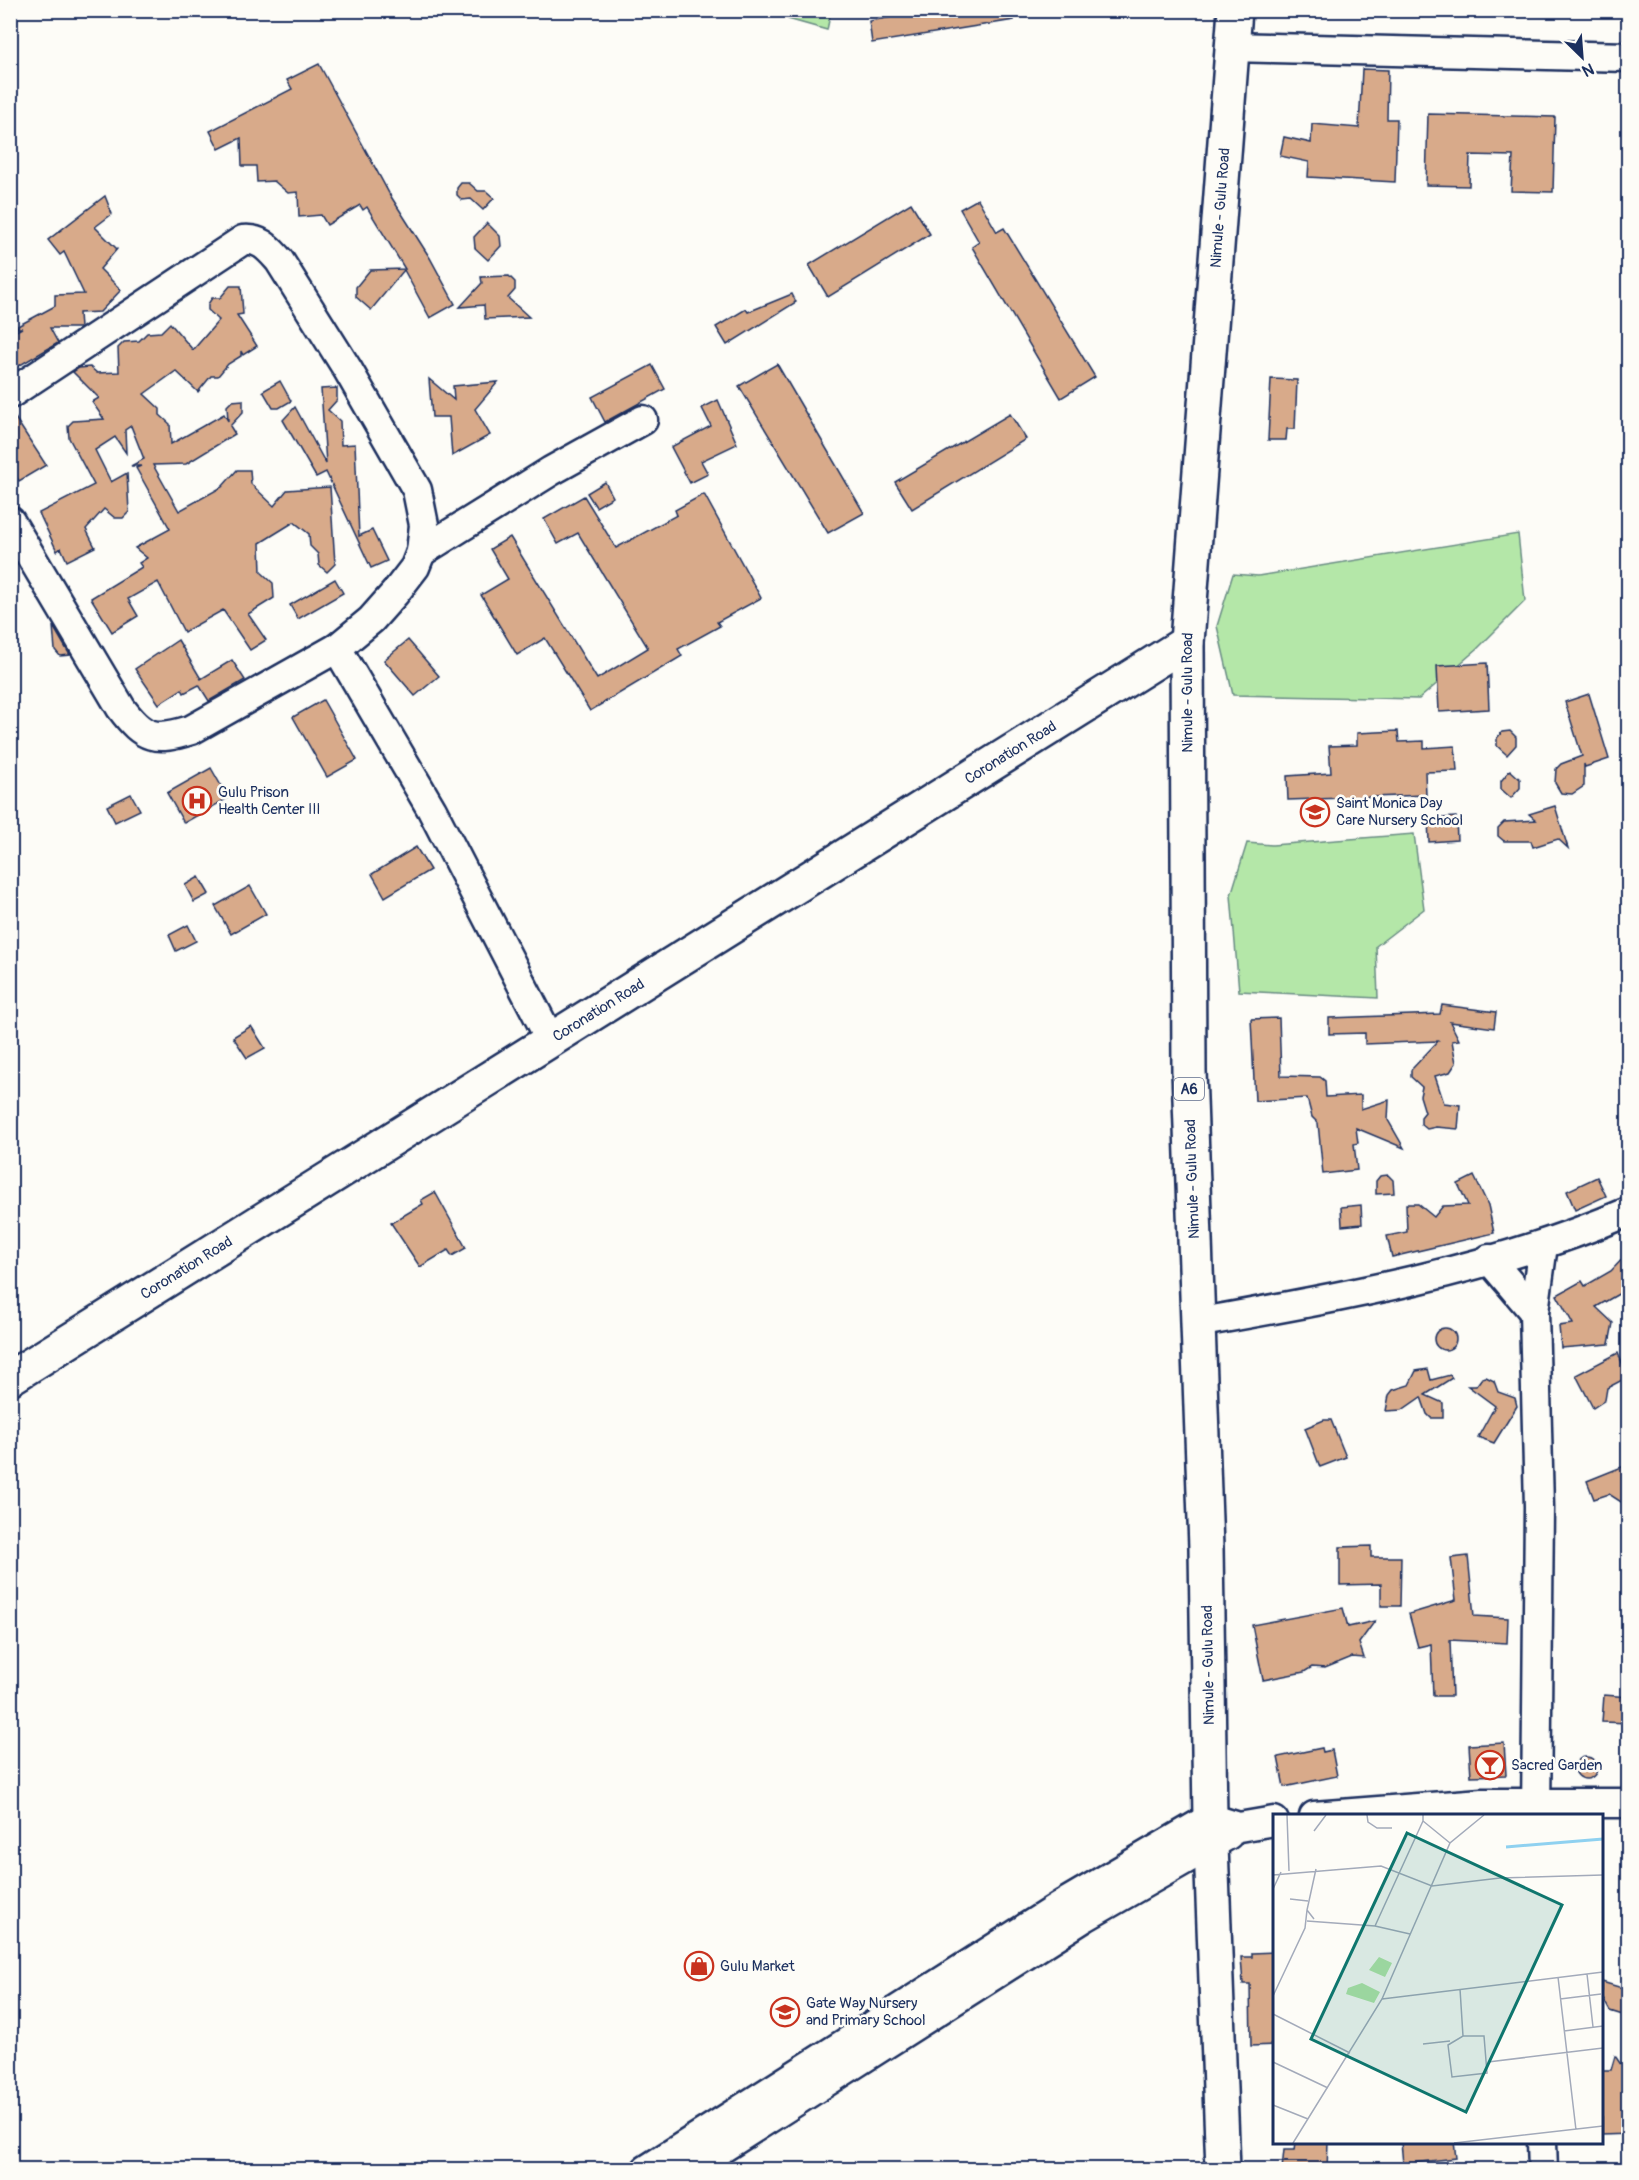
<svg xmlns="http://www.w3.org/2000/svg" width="1639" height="2180" font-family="Pangolin,sans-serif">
	<rect width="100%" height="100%" fill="#fdfcf7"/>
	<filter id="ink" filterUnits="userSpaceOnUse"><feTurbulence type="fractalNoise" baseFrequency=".0167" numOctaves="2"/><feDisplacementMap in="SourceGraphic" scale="12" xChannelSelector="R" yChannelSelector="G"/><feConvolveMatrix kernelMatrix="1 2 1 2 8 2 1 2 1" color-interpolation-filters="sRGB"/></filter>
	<g filter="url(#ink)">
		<g fill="#b4e7a8" stroke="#688b83" stroke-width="1.5">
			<polygon points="781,11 831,11 827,30 788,19"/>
			<polygon points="1518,534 1525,601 1477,649 1419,699 1233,695 1217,626 1233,574 1258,576"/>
			<polygon points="1414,834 1424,909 1376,946 1378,998 1239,991 1231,895 1247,843 1272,845"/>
		</g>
		<g fill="#d8aa8a" stroke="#1b2f5e" stroke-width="1.5">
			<polygon points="934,10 1013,10 1014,20 872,43 869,21"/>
			<polygon points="319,64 390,195 430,258 455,304 430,318 404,270 371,310 356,297 356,287 370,270 405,269 367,207 363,210 360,205 327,225 321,215 299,217 298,192 288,193 274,181 257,182 256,166 242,166 241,138 219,149 210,131 292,89 287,80"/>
			<polygon points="1362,69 1388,70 1387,119 1397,119 1395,182 1308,177 1309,162 1280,156 1284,137 1311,143 1312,124 1359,128"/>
			<polygon points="1428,114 1555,117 1553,192 1511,191 1513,156 1470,155 1469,186 1426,185"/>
			<polygon points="461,183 469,183 478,191 486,191 494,198 483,210 471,199 462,200 457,195 457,188"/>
			<polygon points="105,196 112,214 95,227 117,249 100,269 121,290 100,312 79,313 80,328 50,328 58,343 10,371 10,334 22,328 14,328 55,306 55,295 84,294 64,252 60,255 48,240"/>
			<polygon points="978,199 997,232 1004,228 1095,377 1061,398 972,247 979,242 960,209"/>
			<polygon points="911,203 930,234 828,297 809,265"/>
			<polygon points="487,223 500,236 501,246 488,260 475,248 474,237"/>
			<polygon points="509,276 515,282 515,290 508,298 529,317 485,319 484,305 460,307 482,283 481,277"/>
			<polygon points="230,286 241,286 243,314 237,315 257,346 243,355 241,351 241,356 228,364 218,376 211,376 198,392 176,371 144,394 160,409 160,415 170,424 171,444 224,414 228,421 227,406 232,401 243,400 243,412 230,426 235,434 186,464 153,465 179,511 222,487 237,470 250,470 251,484 274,506 287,490 330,487 335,564 327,572 319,565 318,554 310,546 309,534 294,522 260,543 261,572 273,583 274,598 248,614 266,640 250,650 223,610 184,632 158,582 128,599 138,616 112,632 91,598 142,567 139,563 147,558 135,548 170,529 136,468 141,466 131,466 144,459 131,426 125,430 126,453 115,437 95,450 111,482 127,473 129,512 123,518 115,518 104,509 86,529 95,547 67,561 61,548 57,551 39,513 94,485 69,438 68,426 73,421 104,419 92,402 99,398 73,372 79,368 90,367 97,373 119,372 118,348 124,342 139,341 147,333 161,332 170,323 193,350 219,320 208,310 208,304 212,298 220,298"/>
			<polygon points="792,294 796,302 727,345 716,327 746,309 748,312"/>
			<polygon points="777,364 864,513 828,533 739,386"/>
			<polygon points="652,365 665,389 605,422 592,397"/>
			<polygon points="429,379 454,400 453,386 498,382 475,409 490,435 452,456 449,417 432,417"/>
			<polygon points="1271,379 1297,380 1295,429 1287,429 1286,440 1268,440"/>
			<polygon points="280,381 291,401 279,408 273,408 263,391"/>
			<polygon points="337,388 337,400 328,410 340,421 341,445 355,444 359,536 372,530 387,561 371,568 326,472 316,477 283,420 295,407 326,464 321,389"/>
			<polygon points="718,400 737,444 701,461 708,474 690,483 671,447 711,426 702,408"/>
			<polygon points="10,410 46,465 19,481 10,467"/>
			<polygon points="1010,414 1026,439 912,509 895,482"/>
			<polygon points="605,482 613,497 596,507 587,493"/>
			<polygon points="704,494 761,598 717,622 720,626 678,649 682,656 590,711 545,638 517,655 481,595 508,579 490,549 510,537 597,679 648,648 578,533 558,544 544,519 584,496 616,548 677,515 675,510"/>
			<polygon points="335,579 343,593 298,619 290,605"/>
			<polygon points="53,626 70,655 60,656 55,650"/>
			<polygon points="178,640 201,679 232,660 245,680 209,701 199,685 184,693 182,689 159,704 135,669"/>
			<polygon points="408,640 439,676 415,696 384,660"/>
			<polygon points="1487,663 1489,709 1439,712 1437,666"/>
			<polygon points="1589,694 1609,759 1585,767 1584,764 1584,786 1572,794 1561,793 1555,783 1556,769 1561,764 1582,756 1565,702"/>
			<polygon points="323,700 357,760 327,777 293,717"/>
			<polygon points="1398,731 1399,742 1424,741 1424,748 1455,746 1457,771 1425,772 1426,795 1288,800 1287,776 1331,773 1329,746 1357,745 1357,733"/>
			<polygon points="1510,731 1516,737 1516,745 1507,755 1497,746 1497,738 1502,732"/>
			<polygon points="211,768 228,798 184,823 167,793"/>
			<polygon points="1510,770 1520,779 1520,788 1511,798 1501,789 1501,781"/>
			<polygon points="131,794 140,810 115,822 107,806"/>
			<polygon points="1555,806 1568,848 1558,839 1533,847 1531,841 1504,841 1498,836 1498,828 1504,822 1536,820 1529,814"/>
			<polygon points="1456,817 1457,840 1429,842 1428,819"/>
			<polygon points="416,847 430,870 385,897 372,874"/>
			<polygon points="199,877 209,894 194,902 185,885"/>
			<polygon points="250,886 266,914 231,934 215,906"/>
			<polygon points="188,925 196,941 176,951 169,935"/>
			<polygon points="1442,1005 1496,1012 1494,1028 1450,1022 1459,1040 1452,1041 1456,1063 1450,1072 1435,1076 1444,1103 1460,1105 1458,1129 1436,1127 1427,1129 1421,1124 1421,1117 1425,1112 1420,1096 1422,1087 1411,1077 1411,1070 1438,1041 1365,1044 1365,1033 1329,1034 1329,1018 1440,1014"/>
			<polygon points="1279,1018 1281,1076 1320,1077 1325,1081 1326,1097 1361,1095 1361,1109 1389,1100 1388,1120 1404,1148 1356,1128 1358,1143 1354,1144 1357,1170 1323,1174 1318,1123 1312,1117 1307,1098 1255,1101 1251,1019"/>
			<polygon points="251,1026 265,1048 247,1058 233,1037"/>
			<polygon points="1388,1175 1393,1180 1394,1193 1376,1194 1376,1181 1380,1176"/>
			<polygon points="1474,1176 1488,1205 1494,1233 1392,1257 1387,1236 1407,1232 1406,1204 1418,1204 1434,1217 1443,1206 1468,1205 1458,1184"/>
			<polygon points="1597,1177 1606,1196 1575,1210 1567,1191"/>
			<polygon points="435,1192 466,1248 452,1256 448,1250 420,1267 391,1223 423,1204 421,1200"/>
			<polygon points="1361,1205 1362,1224 1342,1226 1341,1207"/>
			<polygon points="1629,1252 1629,1288 1596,1307 1613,1323 1609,1344 1561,1348 1559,1326 1573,1324 1557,1295 1582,1281 1585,1286 1611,1271"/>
			<circle cx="1445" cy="1339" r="11"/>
			<polygon points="1618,1353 1628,1377 1607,1388 1605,1400 1593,1408 1576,1375"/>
			<polygon points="1428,1369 1431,1380 1450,1375 1452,1378 1425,1395 1443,1403 1443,1418 1431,1418 1427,1414 1421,1397 1402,1410 1386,1411 1389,1395 1393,1390 1409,1385 1416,1371"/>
			<polygon points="1486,1377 1494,1381 1498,1392 1515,1398 1517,1406 1494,1443 1478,1437 1495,1406 1468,1386 1476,1386 1482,1378"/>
			<polygon points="1324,1420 1331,1420 1346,1457 1320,1467 1305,1428"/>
			<polygon points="1629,1464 1629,1507 1609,1494 1594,1499 1587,1481"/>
			<polygon points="1371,1546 1371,1557 1401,1557 1400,1606 1381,1606 1381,1584 1340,1585 1340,1547"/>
			<polygon points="1468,1556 1474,1616 1508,1618 1507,1643 1450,1640 1452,1696 1433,1696 1431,1644 1418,1647 1409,1614 1456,1600 1451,1558"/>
			<polygon points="1343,1608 1348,1627 1375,1621 1359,1643 1364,1658 1352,1657 1325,1668 1312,1667 1304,1672 1263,1680 1252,1625"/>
			<polygon points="1604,1695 1629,1697 1629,1723 1602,1722"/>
			<polygon points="1504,1743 1506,1775 1471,1776 1469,1745"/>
			<polygon points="1322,1748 1323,1752 1332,1750 1337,1776 1284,1787 1278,1757"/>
			<circle cx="1586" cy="1768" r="11"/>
			<polygon points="1275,1952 1275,2045 1251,2046 1250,1984 1243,1984 1241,1957 1252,1957 1252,1953"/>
			<polygon points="1602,1982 1629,1990 1629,2017 1610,2011 1602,1997"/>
			<polygon points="1615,2056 1629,2076 1629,2134 1602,2135 1602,2070 1611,2070"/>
			<polygon points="1296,2142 1328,2142 1327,2169 1282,2169 1284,2150 1295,2150"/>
			<polygon points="1401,2142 1454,2142 1456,2158 1403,2164"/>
		</g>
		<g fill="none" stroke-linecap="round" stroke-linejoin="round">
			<g stroke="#1b2f5e" stroke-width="33">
				<g id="minor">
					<polyline points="1230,47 1628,57"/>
					<path d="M10 394 243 240C260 238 268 248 279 260L348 370 417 490 424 525 421 552 415 567 395 593 371 620 337 648 191 730C155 741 144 739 121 708L10 521"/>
					<polyline points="421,552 551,471 643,420"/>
					<polyline points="337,648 432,810 550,1039"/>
					<polyline points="1489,1259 1534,1312"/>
					<path d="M1196 1323C1342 1297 1491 1271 1628 1212"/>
					<polyline points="1314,1816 1482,1803 1628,1803"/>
					<polyline points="1536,1816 1539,1507 1534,1312 1543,1245"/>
					<polyline points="1542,2142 1543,2170"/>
					<polyline points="646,2170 1065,1903 1210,1818 1239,1827 1274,1821"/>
					<polyline points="688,2170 1085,1917 1228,1835"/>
				</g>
			</g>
			<g stroke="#1b2f5e" stroke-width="38">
				<g id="major">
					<path id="s1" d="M10 1378 1187 642"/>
					<path id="s2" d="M1223 2170 1210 1818 1206 1548 1189 1071 1187 642 1235 10"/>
				</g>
			</g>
			<use href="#minor" stroke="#fdfcf7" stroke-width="28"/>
			<use href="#major" stroke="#fdfcf7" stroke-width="33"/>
		</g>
	</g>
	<defs>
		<g id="hospital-ring" transform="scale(1.5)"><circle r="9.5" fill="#fdfcf7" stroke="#c8321e" stroke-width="1.5"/><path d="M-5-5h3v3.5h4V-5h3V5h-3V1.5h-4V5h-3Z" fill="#c8321e"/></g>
		<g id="school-ring" transform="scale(1.5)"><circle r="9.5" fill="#fdfcf7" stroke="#c8321e" stroke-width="1.5"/><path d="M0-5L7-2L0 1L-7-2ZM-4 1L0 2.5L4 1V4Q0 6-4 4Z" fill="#c8321e"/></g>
		<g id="bar-ring" transform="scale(1.5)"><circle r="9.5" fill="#fdfcf7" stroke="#c8321e" stroke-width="1.5"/><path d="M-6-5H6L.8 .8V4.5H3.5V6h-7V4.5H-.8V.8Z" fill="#c8321e"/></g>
		<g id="shop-ring" transform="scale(1.5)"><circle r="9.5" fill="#fdfcf7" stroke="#c8321e" stroke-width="1.5"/><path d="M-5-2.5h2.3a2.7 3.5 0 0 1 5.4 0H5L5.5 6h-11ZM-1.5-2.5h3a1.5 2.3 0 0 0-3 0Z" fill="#c8321e"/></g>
	</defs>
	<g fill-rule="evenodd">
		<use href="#hospital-ring" x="197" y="801"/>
		<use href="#school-ring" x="1315" y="812"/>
		<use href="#bar-ring" x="1490" y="1765"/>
		<use href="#shop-ring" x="699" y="1966"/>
		<use href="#school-ring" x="785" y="2012"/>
	</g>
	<g text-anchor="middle" stroke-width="5" stroke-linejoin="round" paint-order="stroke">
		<rect fill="#fdfcf7" stroke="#5f6c8c" stroke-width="1.5" x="1174" y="1078" width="30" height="22" rx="4.5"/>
		<g font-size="14" font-weight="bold" fill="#1b2f5e">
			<text x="1189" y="1094">A6</text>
		</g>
		<g font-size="15" fill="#1b2f5e" stroke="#fdfcf7">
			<text dy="5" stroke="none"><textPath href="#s2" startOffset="1964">Nimule - Gulu Road</textPath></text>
			<text dy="5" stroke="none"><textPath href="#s2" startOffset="1478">Nimule - Gulu Road</textPath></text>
			<text dy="5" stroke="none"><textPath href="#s1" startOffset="1180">Coronation Road</textPath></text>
			<text dy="5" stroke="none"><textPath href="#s1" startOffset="694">Coronation Road</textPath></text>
			<text transform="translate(1192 1179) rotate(-92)" y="5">Nimule - Gulu Road</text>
			<text dy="5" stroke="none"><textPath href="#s1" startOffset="208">Coronation Road</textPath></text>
			<text transform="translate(1208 1665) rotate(-91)" y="5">Nimule - Gulu Road</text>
		</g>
		<g font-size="15" fill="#1b2f5e" stroke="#fdfcf7" text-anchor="start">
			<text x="218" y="797">Gulu Prison<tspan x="218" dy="17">Health Center III</tspan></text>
			<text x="1336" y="808">Saint Monica Day<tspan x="1336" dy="17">Care Nursery School</tspan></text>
			<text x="1511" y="1770">Sacred Garden</text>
			<text x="720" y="1971">Gulu Market</text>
			<text x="806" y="2008">Gate Way Nursery<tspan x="806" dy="17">and Primary School</tspan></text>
		</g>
	</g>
	<g transform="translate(1273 1814)">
		<rect width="330" height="330" fill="#fdfcf7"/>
		<path d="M106 143 119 149 112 163 96 156ZM89 169 107 178 101 189 73 180 75 174Z" fill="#b4e7a8"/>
		<path fill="none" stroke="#8fd1f0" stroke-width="3" d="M233 33 330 25"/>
		<path fill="none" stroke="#a3aaba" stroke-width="1.5" d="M14 1 16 57M94 1 95 8 104 14H119M150 1V7L177 29M41 17 53 1M0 61 108 52 159 72 227 64 330 61M0 75 8 58M17 85 35 87M41 105 34 96 43 55M34 107 102 112 137 120M102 112 150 7M314 160 320 213M285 163 303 316M187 175 190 222M0 182 32 114 34 96M109 185 330 158M287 185 328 180M0 200 77 239M291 217 330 212M190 222H211L214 259 179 263 175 231ZM150 230 177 227M0 248 55 274M215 248 330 234M0 291 35 305M20 329 109 185 177 29 211 1M181 329 330 312"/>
		<path fill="#0f766e" fill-opacity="0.15" stroke="#0f766e" stroke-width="3" d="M134 19 289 91 193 298 38 225Z"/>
		<rect width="330" height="330" fill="none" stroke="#1b2f5e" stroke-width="3"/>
	</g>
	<rect width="1639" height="2180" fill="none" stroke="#fdfcf7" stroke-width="36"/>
	<rect x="18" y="18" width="1603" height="2144" fill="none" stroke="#1b2f5e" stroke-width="2" filter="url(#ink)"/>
	<g transform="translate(1582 57) rotate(155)" stroke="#fdfcf7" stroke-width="4.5" paint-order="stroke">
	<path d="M0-4.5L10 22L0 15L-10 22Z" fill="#1b2f5e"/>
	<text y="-9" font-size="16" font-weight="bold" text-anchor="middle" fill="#1b2f5e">N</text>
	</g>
</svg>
